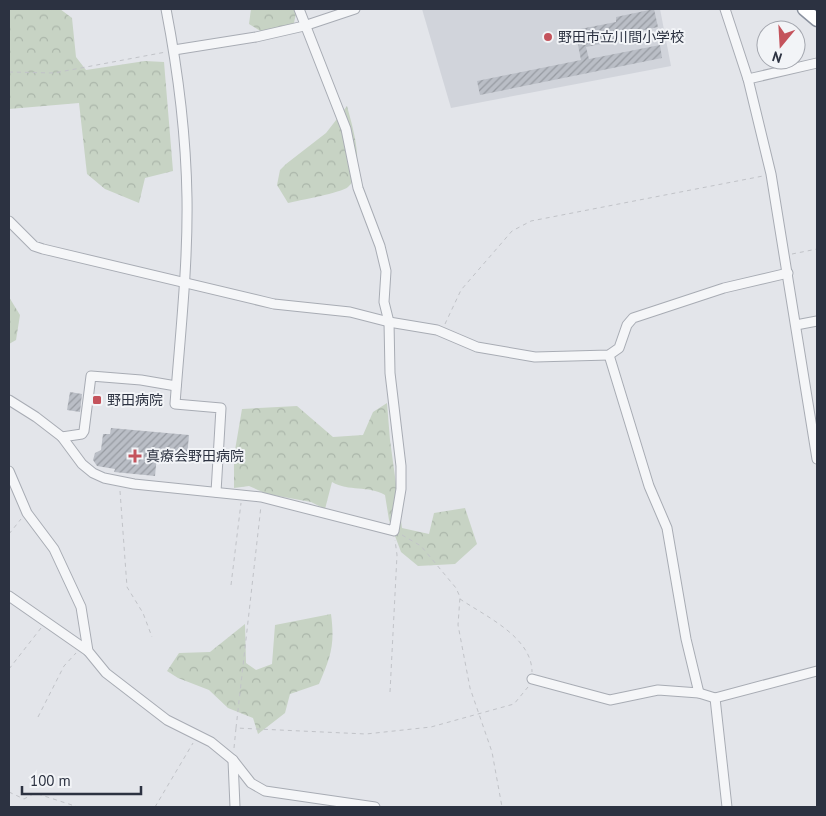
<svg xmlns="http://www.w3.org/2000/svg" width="826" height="816" font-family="'PT Sans','Noto Sans JP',sans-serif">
	<defs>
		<pattern id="forest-crowns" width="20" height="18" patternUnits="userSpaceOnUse" patternTransform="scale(1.25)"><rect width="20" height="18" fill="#c7d3c4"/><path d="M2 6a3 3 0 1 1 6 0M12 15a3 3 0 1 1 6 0" fill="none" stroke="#abb6aa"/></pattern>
		<pattern id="building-hatch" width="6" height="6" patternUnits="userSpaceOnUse" patternTransform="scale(1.25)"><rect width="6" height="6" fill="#babec6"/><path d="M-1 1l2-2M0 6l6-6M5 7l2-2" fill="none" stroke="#979ba2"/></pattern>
	</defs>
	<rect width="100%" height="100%" fill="#e3e5ea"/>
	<polygon fill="#d1d4db" points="422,9 660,9 671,66 451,108"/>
	<g fill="url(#forest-crowns)">
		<polygon points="9,9 60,9 72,18 76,57 86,70 145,61 164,62 173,171 145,178 139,203 105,189 87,174 79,103 9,109"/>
		<polygon points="251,9 297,9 292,32 262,32 249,24"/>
		<path d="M347 106C352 125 367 172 348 187 341 193 300 200 288 203L277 185 280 170 286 164 326 133Z"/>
		<polygon points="9,297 20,315 16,340 9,344"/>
		<path d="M387 403 390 440 402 528 429 534 434 513 465 508 477 544 455 564 418 566 401 552 389 520 385 495C368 485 349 492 332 482L325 509 311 502 267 494 249 486 234 488V456L242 409 297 406 333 437 363 435 373 412Z"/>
		<path d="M331 614C335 645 331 656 319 684L290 694 285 713 258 734 253 718 228 708 209 690 178 678 167 671 179 653 210 652 245 624 246 663 256 670 272 664 275 625Z"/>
	</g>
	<g fill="url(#building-hatch)">
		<polygon points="654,9 658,27 639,31 640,36 586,47 589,59 660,45 662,58 480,95 477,81 581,60 575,30 616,22 616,17"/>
		<polygon points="70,392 82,394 80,412 67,410"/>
		<polygon points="111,428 189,435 187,457 157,455 155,476 114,472 115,469 97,466 93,460 95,453 101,450 103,434 110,434"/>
	</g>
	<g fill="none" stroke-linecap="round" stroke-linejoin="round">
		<g stroke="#a8acb4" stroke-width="11">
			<g id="minor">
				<path d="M166 9C178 71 186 135 187 198 188 267 180 336 175 404L221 408 216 492"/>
				<polyline points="725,9 748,79 771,174 817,459"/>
				<polyline points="174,50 256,37 304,26 355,9"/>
				<polyline points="748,79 817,63"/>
				<polyline points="9,221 34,246 43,249 274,304 350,312 389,322 437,330 477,347 535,357 609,355 619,348 627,325 633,318 724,288 788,273"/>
				<polyline points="796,325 817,321"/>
				<polyline points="609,355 649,486 667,528 686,639 699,693"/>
				<polyline points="9,400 36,417 62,437 82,464 93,473 104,478 134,484 261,497 394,531 401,489 401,466 390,373 389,322 384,302 386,271 380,246 358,188 346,129 299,9"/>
				<polyline points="62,437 82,434 84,431 91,376 141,380 176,386"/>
				<polyline points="9,471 27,513 54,549 81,607 88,651 106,673 167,720 211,742 233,760 251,783 265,791 375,807"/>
				<polyline points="9,596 88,651"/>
				<polyline points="532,679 610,700 658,690 699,693 715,698 817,671"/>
				<polyline points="715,698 727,807"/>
				<polyline points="233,760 235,807"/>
			</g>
		</g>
		<g stroke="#8b929f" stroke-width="15">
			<polyline id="highway" points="804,9 817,20"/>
		</g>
		<g stroke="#c1c3c8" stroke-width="1" stroke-dasharray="4 4" stroke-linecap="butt">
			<polyline points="9,72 54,73 166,52"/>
			<polyline points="792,254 817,249"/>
			<polyline points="445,324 461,290 512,231 531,221 763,176"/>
			<polyline points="120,491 127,587 143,613 152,637"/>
			<polyline points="9,534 21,519"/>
			<polyline points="402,535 421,546 456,588 460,597 458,625 470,688 492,752 502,807"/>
			<polyline points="231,585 241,503"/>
			<path d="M460 599C485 616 532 637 532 672"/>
			<polyline points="9,669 41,628"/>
			<polyline points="390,692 397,555 395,540"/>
			<polyline points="38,717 64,666 76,653"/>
			<polyline points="236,728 261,506"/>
			<polyline points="234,748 236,728 366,734 431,727 514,704 528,687"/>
			<polyline points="9,792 24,799 35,793 78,807"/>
			<polyline points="155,807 193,743"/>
		</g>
		<use href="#minor" stroke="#f5f6f8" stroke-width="9"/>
		<use href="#highway" stroke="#fff" stroke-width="12"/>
	</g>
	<g fill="#c4535c" stroke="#f2f4f7" stroke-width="2">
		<circle cx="548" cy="37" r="5"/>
		<rect x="92" y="395" width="10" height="10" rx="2.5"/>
		<path d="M132.5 448.5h5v5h5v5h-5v5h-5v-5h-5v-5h5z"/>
	</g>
	<g text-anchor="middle" stroke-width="4" stroke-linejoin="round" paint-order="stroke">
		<g font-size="14" fill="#2c3241" stroke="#f2f4f7" text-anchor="start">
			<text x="558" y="42">野田市立川間小学校</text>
			<text x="107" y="405">野田病院</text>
			<text x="146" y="461">真療会野田病院</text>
		</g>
	</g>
	<rect width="826" height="816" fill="none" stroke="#2c3241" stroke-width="20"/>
	<g transform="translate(781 45) rotate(198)"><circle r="24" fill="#f2f4f7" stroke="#a3a6ae"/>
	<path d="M0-4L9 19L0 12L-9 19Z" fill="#c4535c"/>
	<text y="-8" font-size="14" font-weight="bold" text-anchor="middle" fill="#2c3241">N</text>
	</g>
	<path d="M22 786v8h119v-8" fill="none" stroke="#2c3241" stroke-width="2.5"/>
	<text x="30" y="786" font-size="15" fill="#2c3241" stroke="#f2f4f7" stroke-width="4" paint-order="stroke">100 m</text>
</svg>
